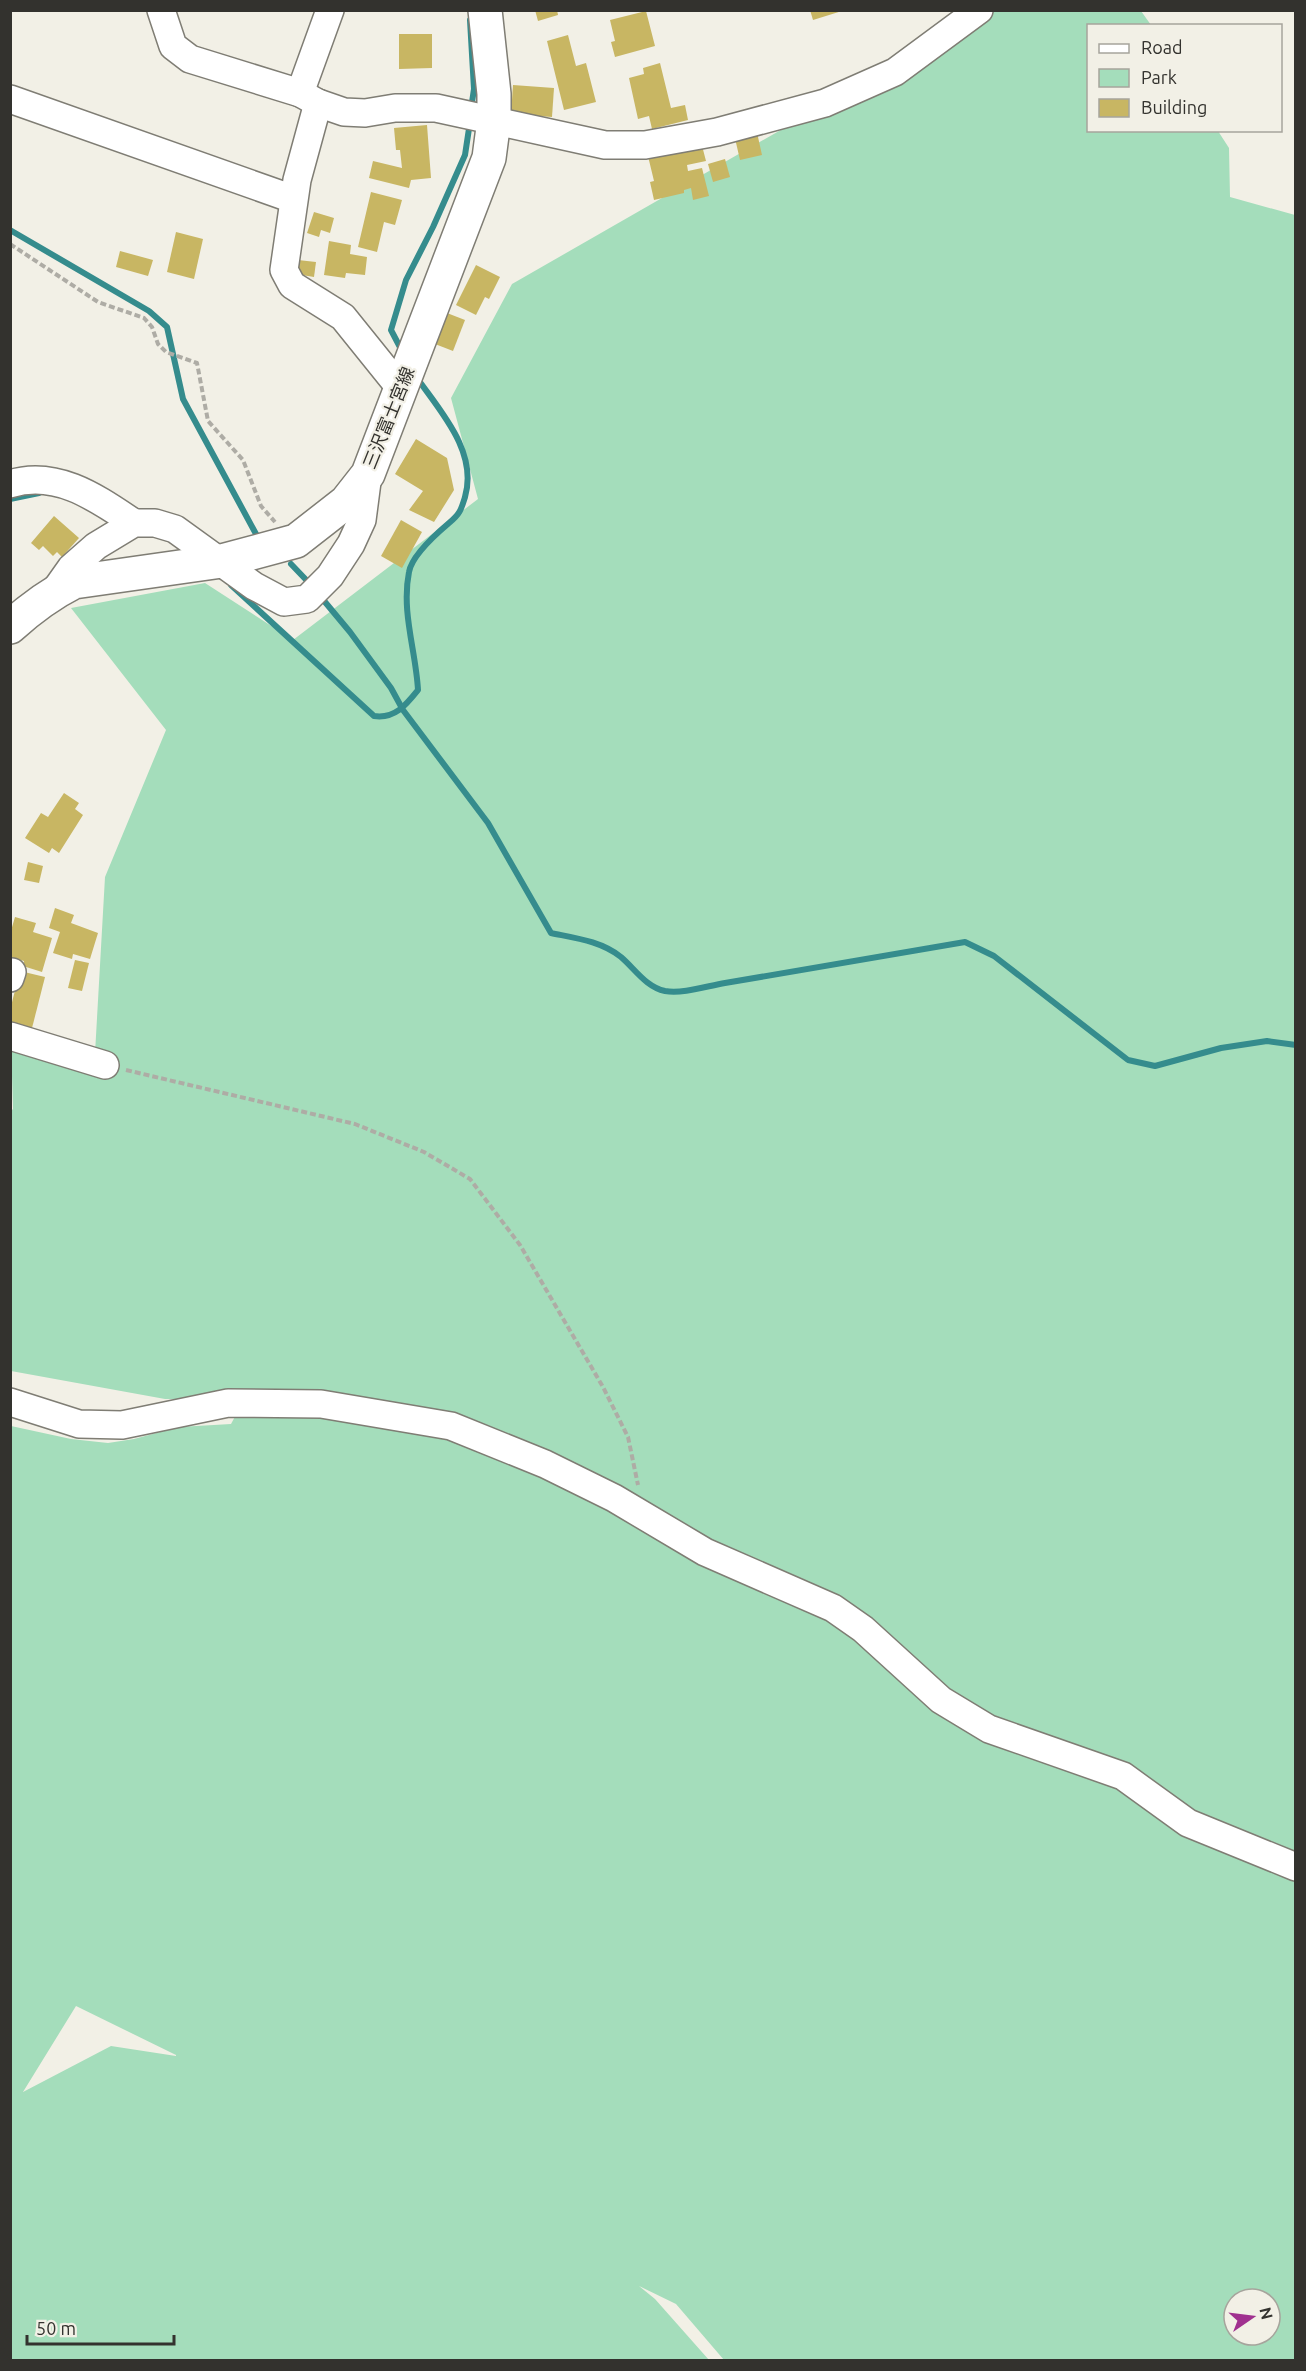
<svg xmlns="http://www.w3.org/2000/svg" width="1306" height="2371" font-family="Ubuntu,'Noto Sans JP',sans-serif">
	<rect width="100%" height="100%" fill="#f2f0e6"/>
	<path fill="#a4ddbb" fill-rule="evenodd" d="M981 11H1141L1151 25 1088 26V130L1218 131 1229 148 1230 197 1295 215V2360H724L676 2304 639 2286 655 2299 709 2360H11V1426L71 1439 108 1443 134 1439 179 1427 231 1424 244 1400 165 1399 11 1371 10 1112 13 1109 11 1043 94 1071 105 877 166 730 71 608 205 583 293 640 478 499 451 398 512 284 840 96ZM76 2006 176 2055V2056L111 2046 23 2092ZM1234 2299H1270V2335H1234Z"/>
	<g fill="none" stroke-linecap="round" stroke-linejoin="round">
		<g stroke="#358c8d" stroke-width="6">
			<polyline points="470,20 474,89 471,109"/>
			<polyline points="10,230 149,311 167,327 183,399 256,534"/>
			<polyline points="402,351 391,330 406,280 433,227 465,155 470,122"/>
			<polyline points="10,499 39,493"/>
			<polyline points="291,564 312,586"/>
			<path d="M231 585 374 716C395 719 406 705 418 690 416 651 401 612 409 572 412 555 436 534 449 523 460 514 461 510 465 497 478 452 441 412 417 378"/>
			<path d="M320 596 350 632 391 688 403 710 488 823 551 933C575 938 601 941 621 957 635 969 646 987 665 991 683 994 707 986 725 983L965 942 994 956 1128 1060 1155 1066 1221 1048 1267 1041 1296 1045"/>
		</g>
	</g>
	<g fill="#c8b663">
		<polygon points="535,10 557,10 558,15 538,21"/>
		<polygon points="810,10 842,10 842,11 813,20"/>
		<polygon points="646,11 655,46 615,57 611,42 615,41 610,20"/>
		<polygon points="399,34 432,34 432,68 399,69"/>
		<polygon points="568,35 576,66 586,63 596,102 564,110 547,41"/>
		<polygon points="660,63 671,108 685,105 688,120 652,129 649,116 638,119 629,78 644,74 643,68"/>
		<polygon points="513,85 554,88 552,117 511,114"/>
		<polygon points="427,125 431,178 411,180 409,188 369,178 373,161 402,168 400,150 396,150 394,128"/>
		<polygon points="756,128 762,155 740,160 734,134"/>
		<polygon points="700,138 706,161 687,165 688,171 702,168 709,196 693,200 691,188 684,190 684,193 654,200 650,182 654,181 647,152"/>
		<polygon points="725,159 730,177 713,182 708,164"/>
		<polygon points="371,192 402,200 395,225 384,222 377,252 358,247"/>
		<polygon points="314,212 334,218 330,233 321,230 319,237 307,233"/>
		<polygon points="176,232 203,239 194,279 167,272"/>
		<polygon points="329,241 351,245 350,254 367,257 365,275 346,273 345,278 324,275"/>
		<polygon points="120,251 153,260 148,276 116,267"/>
		<polygon points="298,260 316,262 314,277 296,274"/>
		<polygon points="476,265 500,277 489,299 485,297 476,315 456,305"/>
		<polygon points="447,313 465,320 453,351 435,344"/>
		<polygon points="416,439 447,458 454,490 434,522 409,510 423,491 395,474"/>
		<polygon points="54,516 79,538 62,557 57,552 53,556 43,546 39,550 31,543"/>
		<polygon points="401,520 422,532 402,568 381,556"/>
		<polygon points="64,793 79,803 75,809 83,815 59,853 52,848 49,853 25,838 41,813 48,817"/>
		<polygon points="28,862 43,866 39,883 24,880"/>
		<polygon points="55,908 74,915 71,923 98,933 90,959 73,954 72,959 53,953 60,932 49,928"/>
		<polygon points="15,917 36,923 33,932 52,938 42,972 23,966 24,961 10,957 10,934"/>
		<polygon points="75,960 89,963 82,991 68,988"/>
		<polygon points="20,971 45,977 31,1032 10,1026 10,1010"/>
	</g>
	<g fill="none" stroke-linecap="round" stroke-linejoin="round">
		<g stroke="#7f7d74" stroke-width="30">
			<g id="minor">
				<polyline points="161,10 173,46 190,59 300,93 318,103 344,112 365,113 395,108 436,108 605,145 645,145 717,132 825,103 895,72 979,10"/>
				<polyline points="300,93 330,10"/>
				<polyline points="10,99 293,199"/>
				<polyline points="318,103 297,180 284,270 292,285 343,317 401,389"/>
				<path d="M10 484C57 469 98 499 134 523"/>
				<polyline points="54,592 71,568 96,546 134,523 155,523 175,529 254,586 284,602 307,599 330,576 351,544 362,520 368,474"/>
				<polyline points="10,978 12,972"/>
				<polyline points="10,1036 105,1065"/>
				<polyline points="10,1402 79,1424 122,1425 228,1403 321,1404 451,1426 545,1464 614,1498 705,1552 833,1608 863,1629 941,1700 989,1729 1123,1776 1188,1823 1296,1867"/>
			</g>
		</g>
		<g stroke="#7f7d74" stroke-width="36">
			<path id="major" d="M10 627C30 609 50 594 74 582L222 561 296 541 346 502 368 474 489 158 494 120V94L485 10"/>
		</g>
		<g stroke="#aeaca5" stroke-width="4" stroke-dasharray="6 3" stroke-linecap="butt">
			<polyline points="10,244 98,302 144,318 152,327 158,344 166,352 197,363 208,421 243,460 261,506 275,522"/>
			<polyline points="126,1070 355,1124 424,1152 470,1179 520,1245 603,1387 628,1437 638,1485"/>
		</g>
		<use href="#minor" stroke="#fff" stroke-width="27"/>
		<use href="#major" stroke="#fff" stroke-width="33"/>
	</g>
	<g text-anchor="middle" stroke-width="4.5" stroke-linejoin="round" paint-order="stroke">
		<g font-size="18" fill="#33322e" stroke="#f2f0e6">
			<text transform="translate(389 418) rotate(-68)" y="6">三沢富士宮線</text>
		</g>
	</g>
	<rect width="1306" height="2371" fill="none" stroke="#33322e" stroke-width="24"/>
	<rect x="1087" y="24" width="195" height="108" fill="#f2f0e6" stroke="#a6a49c" stroke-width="1.5"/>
	<rect x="1099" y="44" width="30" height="9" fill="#ffffff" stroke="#a6a49c" stroke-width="1.5"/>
	<text x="1141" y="54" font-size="18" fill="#33322e">Road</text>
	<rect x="1099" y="69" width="30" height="18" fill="#a4ddbb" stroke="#a6a49c" stroke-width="1.5"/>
	<text x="1141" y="84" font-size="18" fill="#33322e">Park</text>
	<rect x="1099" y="99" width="30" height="18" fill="#c8b663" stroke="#a6a49c" stroke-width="1.5"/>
	<text x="1141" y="114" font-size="18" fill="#33322e">Building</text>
	<g transform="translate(1252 2317) rotate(76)"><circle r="28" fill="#f2f0e6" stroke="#a6a49c" stroke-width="1.5"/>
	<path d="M0-4.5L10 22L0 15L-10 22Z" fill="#a0318f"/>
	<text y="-9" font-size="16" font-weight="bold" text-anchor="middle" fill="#33322e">N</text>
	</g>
	<path d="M27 2335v9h147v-9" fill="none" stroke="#33322e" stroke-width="3"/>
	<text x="36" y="2335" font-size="18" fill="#33322e" stroke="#f2f0e6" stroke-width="4.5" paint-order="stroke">50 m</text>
</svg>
